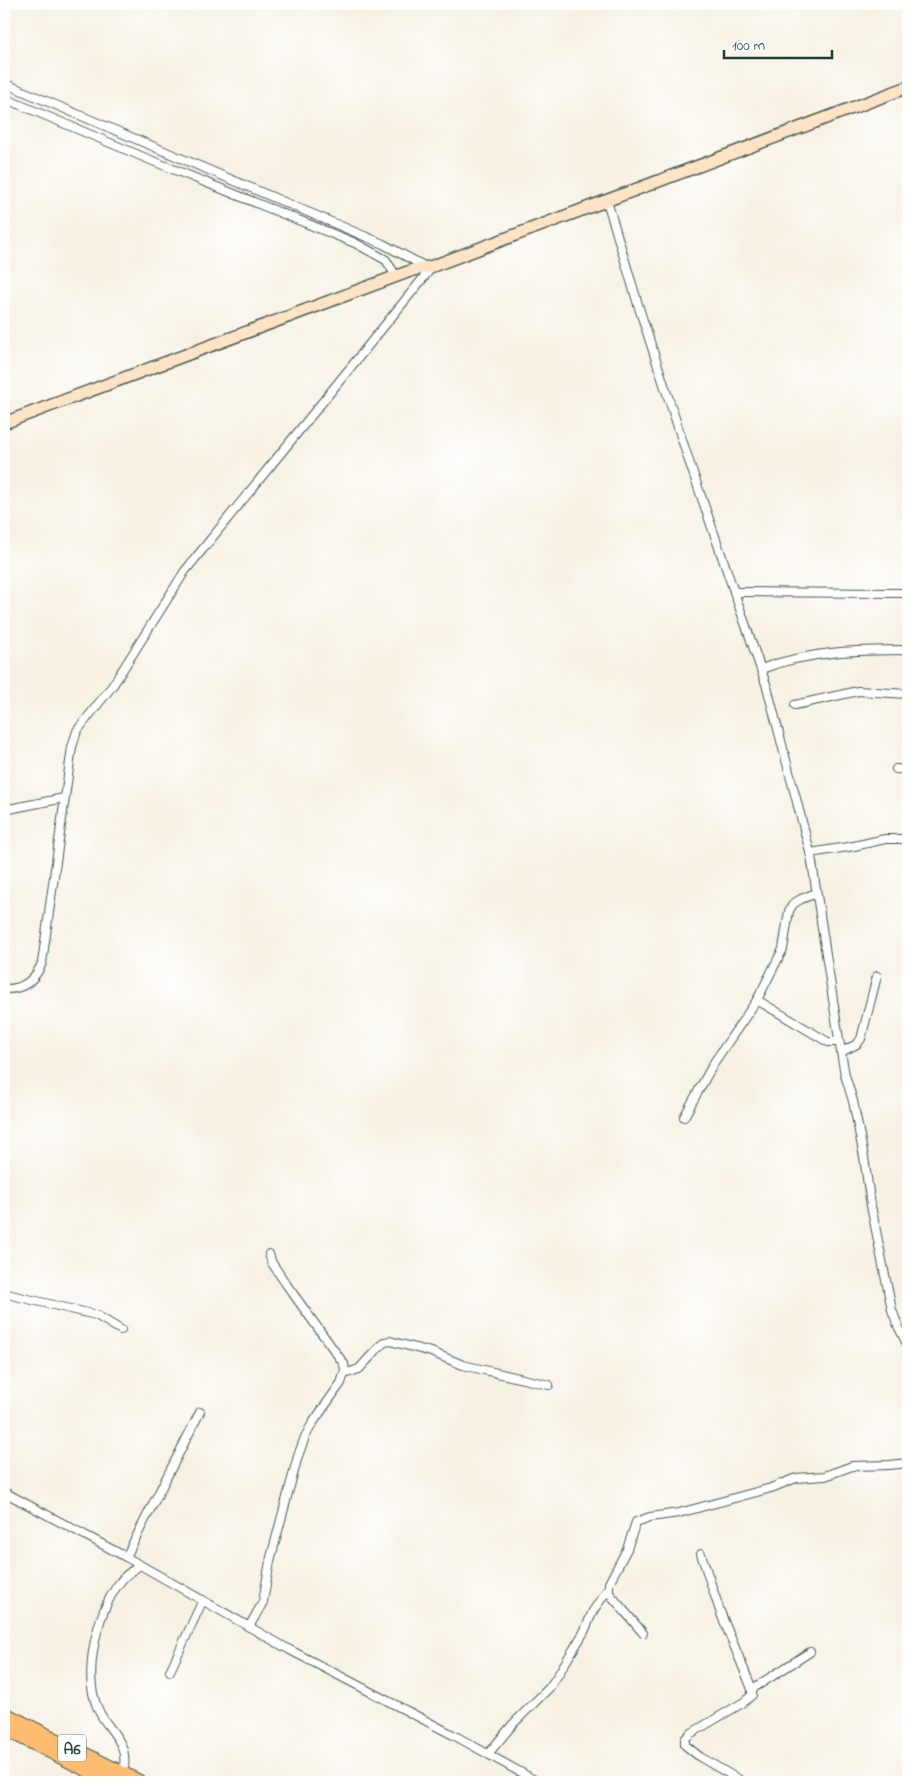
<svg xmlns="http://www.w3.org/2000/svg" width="912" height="1786" font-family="'Indie Flower',sans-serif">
	<rect width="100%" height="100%" fill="#fff"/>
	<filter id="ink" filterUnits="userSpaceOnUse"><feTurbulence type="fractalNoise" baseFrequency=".02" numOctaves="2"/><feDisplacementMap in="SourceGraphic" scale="10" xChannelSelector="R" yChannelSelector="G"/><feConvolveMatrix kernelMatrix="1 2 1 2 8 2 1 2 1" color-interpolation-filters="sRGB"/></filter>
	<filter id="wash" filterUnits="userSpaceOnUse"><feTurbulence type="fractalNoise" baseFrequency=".0096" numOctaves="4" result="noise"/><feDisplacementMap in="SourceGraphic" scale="20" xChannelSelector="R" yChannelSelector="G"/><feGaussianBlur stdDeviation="1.12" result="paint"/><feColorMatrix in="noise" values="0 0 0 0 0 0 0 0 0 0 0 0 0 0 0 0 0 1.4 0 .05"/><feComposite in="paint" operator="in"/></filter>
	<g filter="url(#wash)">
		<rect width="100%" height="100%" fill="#f7f1e3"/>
	</g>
	<g filter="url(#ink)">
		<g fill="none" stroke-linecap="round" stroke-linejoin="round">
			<g stroke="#3f584e" stroke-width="10">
				<g id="minor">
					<polyline points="4,83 383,244 426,267"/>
					<polyline points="4,98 148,159 355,243 386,260 396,276"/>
					<polyline points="607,201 640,311 690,464 767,687 811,856 841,1052 845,1075 853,1101 864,1157 871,1206 892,1310 898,1326 908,1346"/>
					<polyline points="734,592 908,593"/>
					<path d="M761 669C809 651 858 650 908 650"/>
					<polyline points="795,705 858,691 908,694"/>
					<polyline points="896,769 908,770"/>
					<polyline points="4,810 64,798"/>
					<polyline points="810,853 854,846 885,839 908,839"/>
					<path d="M4 989C23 990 35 980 42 963L72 747 77 731 113 685 185 571 433 266"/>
					<polyline points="757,1000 828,1042 839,1042"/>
					<polyline points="841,1052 857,1044 861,1039 877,976"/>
					<polyline points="684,1117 715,1061 757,1000 783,949 789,911 793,904 801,899 816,893"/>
					<polyline points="4,1295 7,1294 96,1315 121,1330"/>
					<polyline points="344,1374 359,1369 381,1345 385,1342 390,1341 431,1352 463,1365 549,1385"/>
					<polyline points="4,1492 126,1557 290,1650 457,1737 538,1782"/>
					<polyline points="701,1554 721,1614 752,1689 752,1695 744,1702 690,1734 685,1739 685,1745 700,1757 743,1782"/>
					<polyline points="126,1557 200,1412"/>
					<polyline points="249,1627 263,1602 270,1561 298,1456 305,1437 312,1424 341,1383 345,1371 344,1364 286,1284 272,1263 269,1254"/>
					<polyline points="643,1633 609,1593 609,1583 627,1549 636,1522 650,1517 679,1513 771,1488 796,1478 825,1476 852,1466 890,1465 908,1463"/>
					<polyline points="170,1671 203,1600"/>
					<polyline points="752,1689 810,1652"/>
					<polyline points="488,1754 513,1724 549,1688 556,1678 584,1632 593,1611 608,1589"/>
					<path d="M124 1774C124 1768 125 1761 124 1755 122 1737 104 1725 98 1709 82 1674 97 1612 120 1582 125 1575 133 1570 140 1565"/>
				</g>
			</g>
			<g stroke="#3f584e" stroke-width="14">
				<polyline id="secondary" points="4,423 413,270 433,266 908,87"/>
			</g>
			<g stroke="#3f584e" stroke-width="16">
				<g id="trunk">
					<polyline points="4,1714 139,1782"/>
					<polyline points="4,1728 112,1782"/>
				</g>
			</g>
			<use href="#minor" stroke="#fff" stroke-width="8"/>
			<use href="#secondary" stroke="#fee4c6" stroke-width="11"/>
			<use href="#trunk" stroke="#fdbc70" stroke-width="14"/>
		</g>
	</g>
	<g text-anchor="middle" stroke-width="4" stroke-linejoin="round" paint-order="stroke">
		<rect fill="#fff" stroke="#627771" stroke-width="1" x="58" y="1734.5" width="28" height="27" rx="4"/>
		<g font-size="16" font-weight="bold" fill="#1f3d34">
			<text x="72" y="1754">A6</text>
		</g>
	</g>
	<rect width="912" height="1786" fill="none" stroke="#fff" stroke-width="20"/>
	<path d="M724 50v8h108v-8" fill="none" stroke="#1f3d34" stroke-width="2.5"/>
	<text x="732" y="50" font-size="15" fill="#1f3d34" stroke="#ffffff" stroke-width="4" paint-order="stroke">100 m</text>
</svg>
